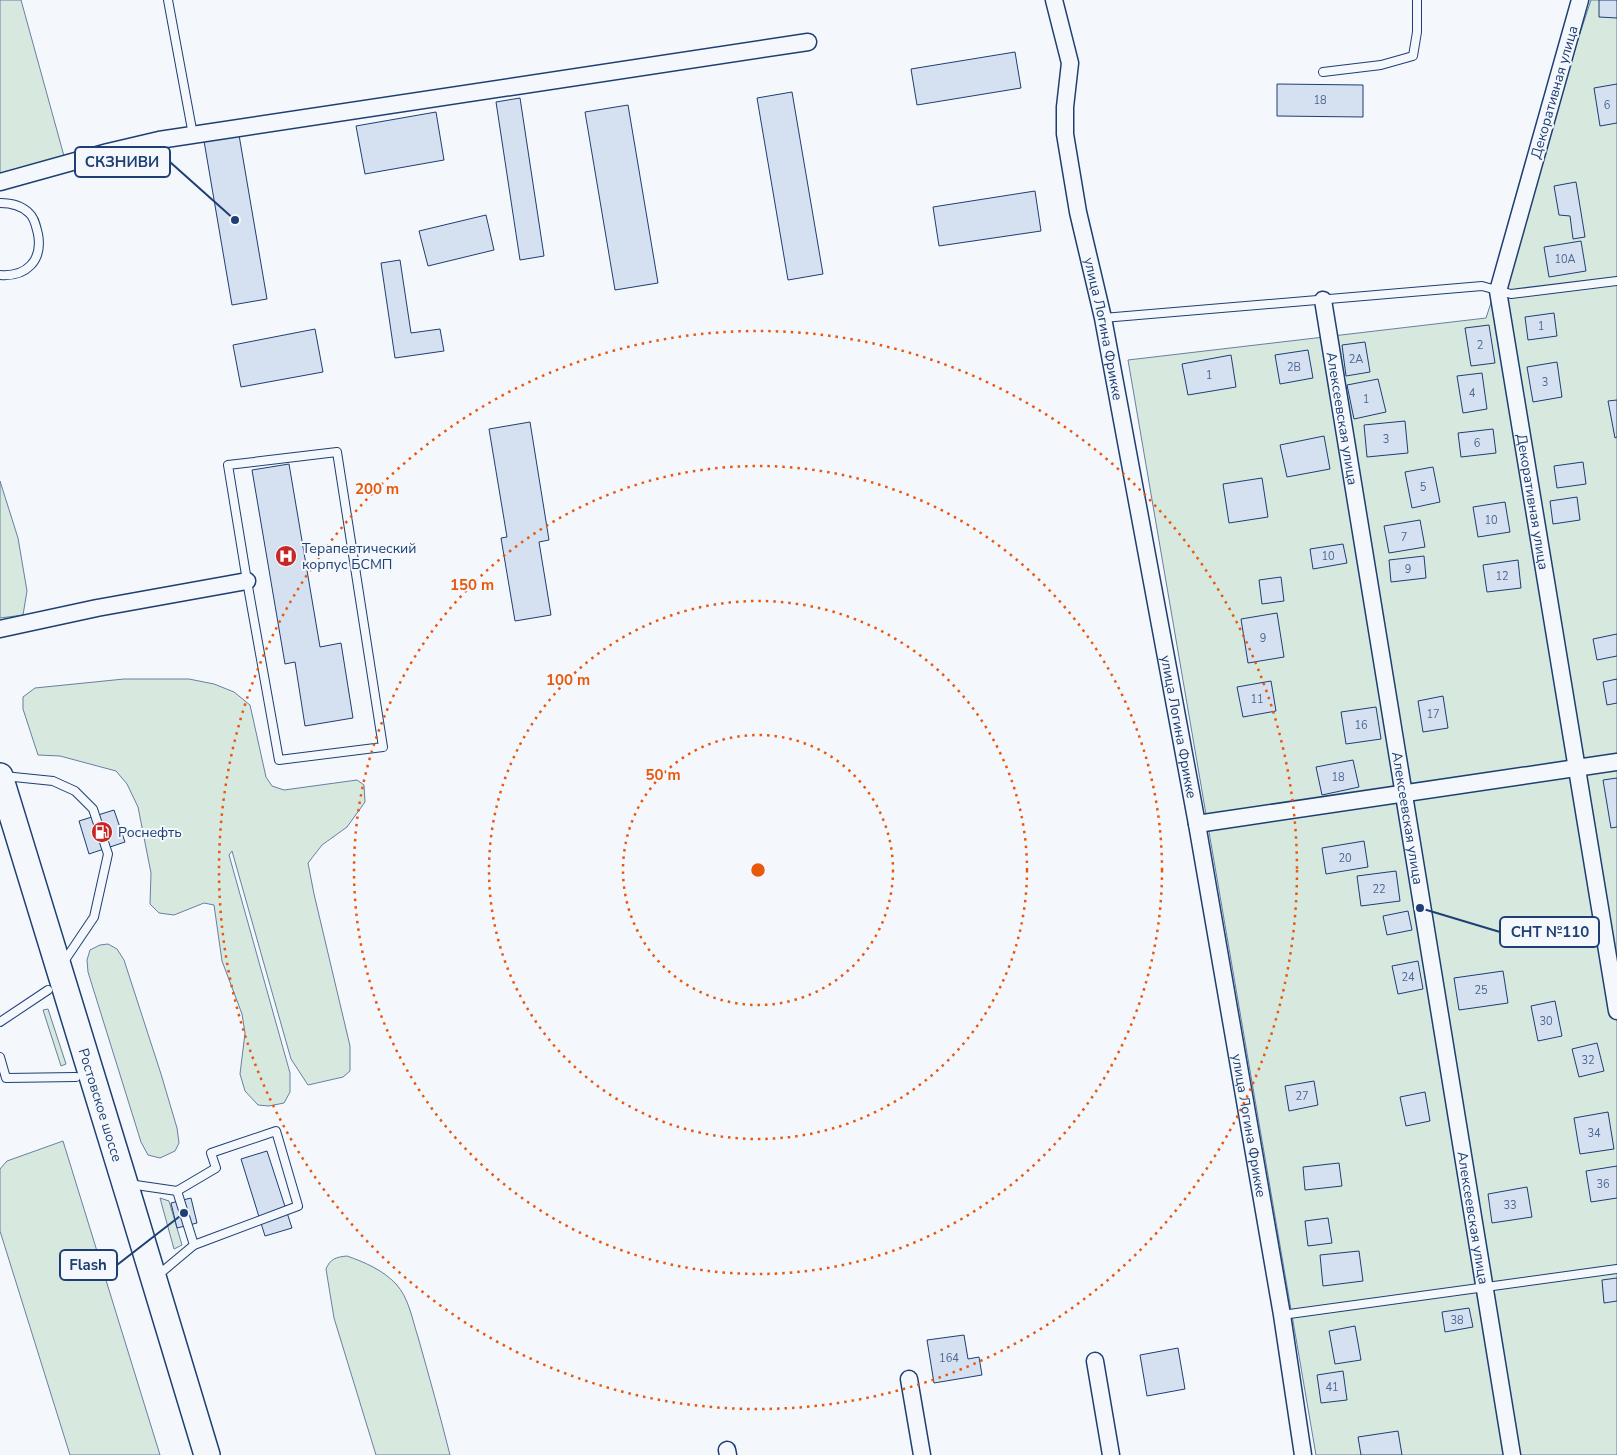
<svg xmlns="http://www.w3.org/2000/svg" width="1617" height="1455" font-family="'Nunito Sans',sans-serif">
	<rect width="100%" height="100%" fill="#f4f7fb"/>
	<g fill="#d7e8df" stroke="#687fa3">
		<polygon points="0,0 21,0 64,156 0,174"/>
		<polygon points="1591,0 1617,0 1617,1455 1316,1455 1128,360 1486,318"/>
		<polygon points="0,481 18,538 27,591 23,615 0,618"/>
		<polygon points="124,679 189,679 214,684 234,692 250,705 266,777 272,786 284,790 357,780 364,785 365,802 347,827 322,845 308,863 314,894 350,1046 350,1071 343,1077 308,1085 291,1059 232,851 229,855 290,1073 290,1092 284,1103 269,1106 258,1105 245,1091 240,1074 245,1033 242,1014 222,961 214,905 204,903 174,915 159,913 150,904 151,873 138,807 127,784 116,771 60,756 38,755 23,709 23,697 35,688"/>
		<polygon points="108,944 117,949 124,960 161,1074 177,1128 179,1143 175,1151 160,1158 148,1155 141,1142 88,972 87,960 90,950 100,945"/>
		<polygon points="48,1009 66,1064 61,1066 43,1010"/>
		<polygon points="63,1141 160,1455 70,1455 0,1231 0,1169 7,1161"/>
		<polygon points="160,1198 169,1201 182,1245 174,1249"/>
		<path d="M347 1256C364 1262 383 1270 396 1284 409 1298 412 1319 418 1337 429 1376 440 1415 450 1455H376L334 1318 326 1269C330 1259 336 1257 347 1256Z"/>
	</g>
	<g fill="#d5e0f0" stroke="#1d3f73">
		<polygon points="1599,0 1617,0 1617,18 1599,17"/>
		<polygon points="1015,52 1021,88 917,105 911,69"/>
		<polygon points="1277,84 1363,85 1363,117 1277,116"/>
		<polygon points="1617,84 1617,123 1600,126 1594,88"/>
		<polygon points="792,92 823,274 788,280 757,98"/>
		<polygon points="520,98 544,256 520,260 496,102"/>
		<polygon points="628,105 658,283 615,290 585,112"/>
		<polygon points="436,112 444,160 365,174 356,126"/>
		<polygon points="239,135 267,299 232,305 204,141"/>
		<polygon points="1576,182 1585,237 1573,239 1570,216 1559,215 1554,186"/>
		<polygon points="1035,191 1041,231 939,246 933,207"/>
		<polygon points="486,215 494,250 428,266 419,231"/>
		<polygon points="1581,241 1586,271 1549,277 1544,247"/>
		<polygon points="400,260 411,333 440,329 444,351 395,358 381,263"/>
		<polygon points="1554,313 1557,336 1528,340 1525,317"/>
		<polygon points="1489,325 1495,363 1471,366 1465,328"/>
		<polygon points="315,329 323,372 241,387 233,345"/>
		<polygon points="1365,342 1370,372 1346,376 1342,345"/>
		<polygon points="1308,350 1313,378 1280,384 1275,355"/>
		<polygon points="1231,355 1236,387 1188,395 1182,364"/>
		<polygon points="1557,362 1562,397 1533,402 1527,367"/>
		<polygon points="1482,373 1487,409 1463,413 1457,376"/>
		<polygon points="1378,379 1386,412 1354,419 1347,385"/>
		<polygon points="1617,400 1617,437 1615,438 1608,401"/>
		<polygon points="1405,421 1408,453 1367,457 1364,425"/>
		<polygon points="530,422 549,540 539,542 551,615 515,621 501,538 507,537 489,429"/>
		<polygon points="1493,429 1496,453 1461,457 1458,433"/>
		<polygon points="1324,436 1330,469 1287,477 1280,445"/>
		<polygon points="1583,462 1586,484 1557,488 1554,466"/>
		<polygon points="289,464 320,647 341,643 353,718 305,726 295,662 285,664 252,470"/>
		<polygon points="1433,467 1440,502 1412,508 1405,472"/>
		<polygon points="1262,478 1268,517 1229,523 1223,484"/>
		<polygon points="1577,497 1580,520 1553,524 1550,501"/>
		<polygon points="1505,502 1510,532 1478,537 1473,507"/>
		<polygon points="1420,520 1425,547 1389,553 1384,526"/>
		<polygon points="1343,544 1347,563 1313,569 1310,549"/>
		<polygon points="1424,556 1426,578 1391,582 1389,560"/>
		<polygon points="1518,560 1521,588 1487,592 1483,565"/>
		<polygon points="1281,577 1284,601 1262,604 1259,580"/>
		<polygon points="1277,613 1284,657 1248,663 1241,619"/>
		<polygon points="1617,634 1617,656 1597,660 1593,639"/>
		<polygon points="1617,679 1617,703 1607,705 1603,682"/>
		<polygon points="1271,681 1276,711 1243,717 1237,687"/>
		<polygon points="1443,696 1448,728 1423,732 1418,701"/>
		<polygon points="1376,707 1381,739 1346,744 1341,712"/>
		<polygon points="1353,760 1359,787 1322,795 1316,767"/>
		<polygon points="1617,778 1617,827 1611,828 1603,780"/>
		<polygon points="114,810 125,842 89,854 79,821"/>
		<polygon points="1364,841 1368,867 1326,874 1322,848"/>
		<polygon points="1396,871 1400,901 1361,906 1357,876"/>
		<polygon points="1408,911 1412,930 1387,935 1383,916"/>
		<polygon points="1418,961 1423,989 1398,994 1392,966"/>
		<polygon points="1503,971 1508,1003 1459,1010 1454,978"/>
		<polygon points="1555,1001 1562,1036 1538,1041 1531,1006"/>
		<polygon points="1597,1043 1604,1071 1579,1077 1572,1049"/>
		<polygon points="1314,1081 1318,1105 1289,1111 1285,1086"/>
		<polygon points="1425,1092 1430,1121 1406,1126 1400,1097"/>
		<polygon points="1608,1112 1614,1149 1580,1154 1574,1118"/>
		<polygon points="267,1151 292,1228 265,1236 241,1159"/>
		<polygon points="1339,1163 1342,1186 1305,1190 1303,1167"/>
		<polygon points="1617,1166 1617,1198 1591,1202 1586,1171"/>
		<polygon points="1527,1187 1532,1217 1492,1223 1488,1194"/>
		<polygon points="191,1198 197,1223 177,1228 171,1203"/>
		<polygon points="1328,1218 1332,1243 1308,1246 1305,1221"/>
		<polygon points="1359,1251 1363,1281 1323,1286 1320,1255"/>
		<polygon points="1617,1278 1617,1301 1604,1303 1602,1280"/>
		<polygon points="1469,1308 1473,1327 1445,1332 1442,1312"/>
		<polygon points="1355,1326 1361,1360 1335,1364 1329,1331"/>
		<polygon points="964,1335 968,1359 979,1357 982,1375 934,1383 927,1340"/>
		<polygon points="1178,1348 1185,1389 1147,1396 1140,1355"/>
		<polygon points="1343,1371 1347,1400 1321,1403 1317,1375"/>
		<polygon points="1398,1431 1402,1455 1361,1455 1358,1437"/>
	</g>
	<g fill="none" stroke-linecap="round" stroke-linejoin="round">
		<g stroke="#1d3f73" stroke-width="10">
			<g id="lane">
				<polyline points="168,0 193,135"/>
				<polyline points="1323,72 1381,65 1413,56 1417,32 1417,0"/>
				<path d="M0 203C11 203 21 205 29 213 35 218 36 227 38 234 43 261 26 277 0 275"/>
				<polyline points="1103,318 1482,286 1511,294 1617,281"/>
				<polygon points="337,452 383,747 279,760 247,581 228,465"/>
				<polyline points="4,776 53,781 75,791 93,809 108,854 94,917 63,963"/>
				<polyline points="0,1022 48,990"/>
				<polyline points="0,1057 6,1078 76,1077"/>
				<polyline points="129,1184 177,1191 194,1245 157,1276"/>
				<polyline points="177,1191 216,1168 211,1153 276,1131 298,1206 194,1245"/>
				<polyline points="1282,1315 1617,1269"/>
			</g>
		</g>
		<g stroke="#1d3f73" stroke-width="19">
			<g id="street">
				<path id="s1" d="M1054 0 1070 63 1065 107V134L1078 212 1103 318 1197 824 1282 1315 1303 1455"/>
				<path id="s2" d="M1580 0 1498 291 1617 1011"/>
				<polyline points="0,182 108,152 159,140 808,42"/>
				<path id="s3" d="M1323 300 1512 1455"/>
				<polyline points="0,629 97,608 247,581"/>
				<polyline points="1197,824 1617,762"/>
				<polyline points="1095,1361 1111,1455"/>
				<polyline points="909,1379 922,1455"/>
				<polyline points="727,1450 728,1455"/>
			</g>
		</g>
		<g stroke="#1d3f73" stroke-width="28">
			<g id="primary">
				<path id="s4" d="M0 776C68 1003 140 1228 207 1455"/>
			</g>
		</g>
		<use href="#lane" stroke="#f4f7fb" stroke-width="8"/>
		<use href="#street" stroke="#f4f7fb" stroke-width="16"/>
		<use href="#primary" stroke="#f4f7fb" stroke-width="25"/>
	</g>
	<g fill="none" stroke="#e8590c" stroke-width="2.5" stroke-dasharray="2.5 5">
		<circle cx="758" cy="870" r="135"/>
		<circle cx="758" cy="870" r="269"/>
		<circle cx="758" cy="870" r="404"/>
		<circle cx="758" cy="870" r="539"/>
	</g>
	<defs>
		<g id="hospital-disc" transform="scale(1.125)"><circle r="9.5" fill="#c62828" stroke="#f4f7fb"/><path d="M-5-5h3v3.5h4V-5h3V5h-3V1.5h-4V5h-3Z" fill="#fff"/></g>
		<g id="fuel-disc" transform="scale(1.125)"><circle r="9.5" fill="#c62828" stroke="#f4f7fb"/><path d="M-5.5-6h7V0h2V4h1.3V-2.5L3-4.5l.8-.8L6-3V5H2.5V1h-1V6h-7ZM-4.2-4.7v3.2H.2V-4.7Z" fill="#fff"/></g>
	</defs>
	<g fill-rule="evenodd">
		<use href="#hospital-disc" x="286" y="556"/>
		<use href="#fuel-disc" x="102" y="832"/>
	</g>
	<g text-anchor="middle" stroke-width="4" stroke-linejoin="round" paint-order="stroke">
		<g font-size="11" fill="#4b6792">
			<text x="1320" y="104">18</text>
			<text x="1607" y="109">6</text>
			<text x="1565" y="263">10А</text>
			<text x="1541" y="330">1</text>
			<text x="1480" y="349">2</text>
			<text x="1356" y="363">2А</text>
			<text x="1294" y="371">2В</text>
			<text x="1209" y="379">1</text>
			<text x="1545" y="386">3</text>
			<text x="1472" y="397">4</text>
			<text x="1366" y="403">1</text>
			<text x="1386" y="443">3</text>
			<text x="1477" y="447">6</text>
			<text x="1423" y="491">5</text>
			<text x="1491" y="524">10</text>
			<text x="1404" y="541">7</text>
			<text x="1328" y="560">10</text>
			<text x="1408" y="573">9</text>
			<text x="1502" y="580">12</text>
			<text x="1263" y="642">9</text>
			<text x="1257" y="703">11</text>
			<text x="1433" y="718">17</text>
			<text x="1361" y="729">16</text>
			<text x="1338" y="781">18</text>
			<text x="1345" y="862">20</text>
			<text x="1379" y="893">22</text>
			<text x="1408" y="981">24</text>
			<text x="1481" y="994">25</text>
			<text x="1546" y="1025">30</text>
			<text x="1588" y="1064">32</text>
			<text x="1302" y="1100">27</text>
			<text x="1594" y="1137">34</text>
			<text x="1603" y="1188">36</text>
			<text x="1510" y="1209">33</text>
			<text x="1457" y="1324">38</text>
			<text x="949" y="1362">164</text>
			<text x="1332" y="1391">41</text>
		</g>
		<g font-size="14" fill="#1d3f73" stroke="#f4f7fb">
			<text transform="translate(1554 92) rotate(-74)" y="5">Декоративная улица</text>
			<text dy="5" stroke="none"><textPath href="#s1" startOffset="335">улица Логина Фрикке</textPath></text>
			<text dy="5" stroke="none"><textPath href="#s3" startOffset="120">Алексеевская улица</textPath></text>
			<text dy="5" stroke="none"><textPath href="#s2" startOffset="516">Декоративная улица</textPath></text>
			<text dy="5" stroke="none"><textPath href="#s1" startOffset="740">улица Логина Фрикке</textPath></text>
			<text dy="5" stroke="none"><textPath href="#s3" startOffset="525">Алексеевская улица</textPath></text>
			<text dy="5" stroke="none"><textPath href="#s4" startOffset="344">Ростовское шоссе</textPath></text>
			<text dy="5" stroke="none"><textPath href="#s1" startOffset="1145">улица Логина Фрикке</textPath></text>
			<text dy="5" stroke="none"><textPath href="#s3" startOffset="930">Алексеевская улица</textPath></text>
		</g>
		<g font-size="14" fill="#1d3f73" stroke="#f4f7fb" text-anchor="start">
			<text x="302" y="553">Терапевтический<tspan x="302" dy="16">корпус БСМП</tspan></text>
			<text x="118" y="837">Роснефть</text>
		</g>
	</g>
	<circle cx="758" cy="870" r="8" fill="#e8590c" stroke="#f4f7fb" stroke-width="2.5"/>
	<g font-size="15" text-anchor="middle" font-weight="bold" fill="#e8590c" stroke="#f4f7fb" stroke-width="4" stroke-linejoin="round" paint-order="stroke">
		<text x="377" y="494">200 m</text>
		<text x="472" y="590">150 m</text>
		<text x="568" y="685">100 m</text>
		<text x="663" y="780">50 m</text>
	</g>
	<path fill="none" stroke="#1d3f73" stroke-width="2" d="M235 220L170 162M1420 908L1500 932M184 1213L117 1265"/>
	<g fill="#1d3f73" stroke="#f4f7fb" stroke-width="2">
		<circle cx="235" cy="220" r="5"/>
		<circle cx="1420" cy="908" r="5"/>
		<circle cx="184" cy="1213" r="5"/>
	</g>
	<g fill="#f4f7fb" stroke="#1d3f73" stroke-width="2">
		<rect x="75" y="147" width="95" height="30" rx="5"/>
		<rect x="1500" y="917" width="99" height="30" rx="5"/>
		<rect x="60" y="1250" width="57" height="30" rx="5"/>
	</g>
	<g font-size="15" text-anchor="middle" font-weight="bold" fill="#1d3f73">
		<text x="122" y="167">СКЗНИВИ</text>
		<text x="1550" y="937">СНТ №110</text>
		<text x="88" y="1270">Flash</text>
	</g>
</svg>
